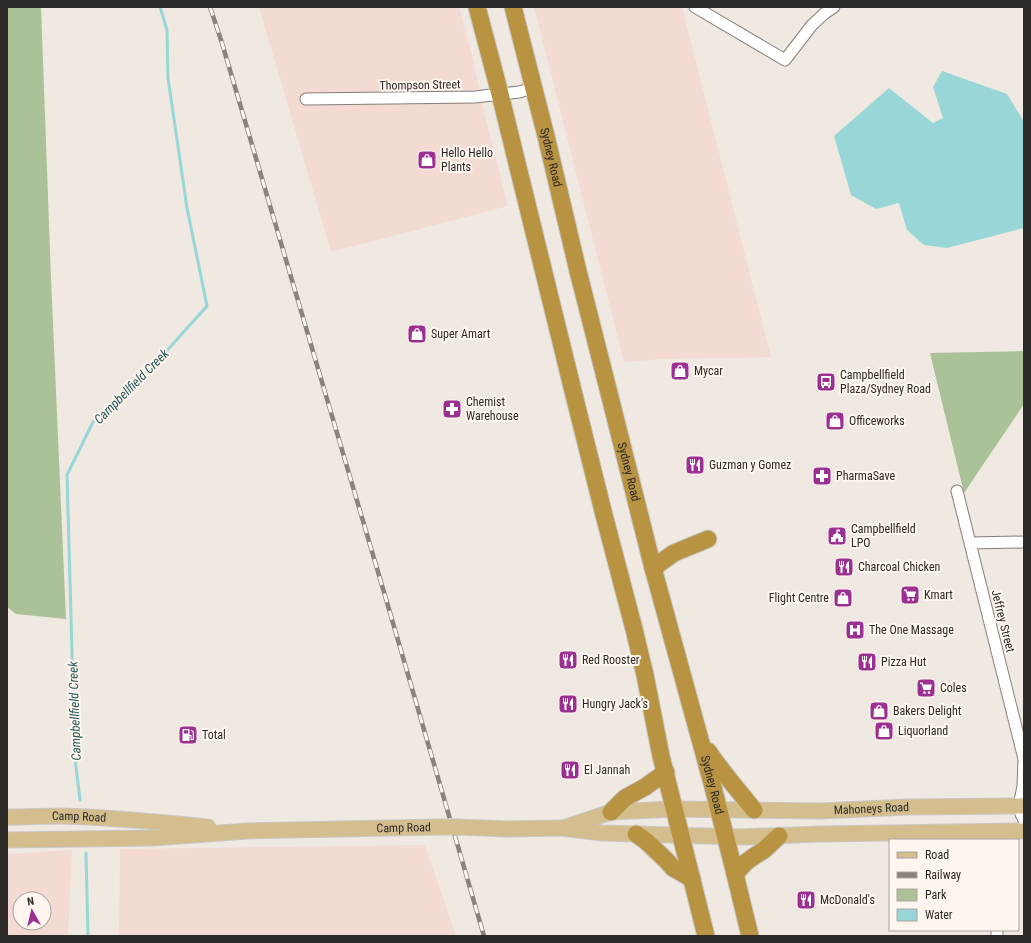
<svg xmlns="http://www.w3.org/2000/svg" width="1031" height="943" font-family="'Roboto Condensed',sans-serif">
<rect width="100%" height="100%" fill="#f0e9e2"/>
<path fill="#f3dad3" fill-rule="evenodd" d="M259 7H459L473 59 484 112 508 206 331 252Z
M534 7H682L771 357 662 359 624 362Z
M425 845 456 936H119L120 849Z
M72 850 68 936H7V854ZM20 899H44V923H20Z"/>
<path fill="#abc197" d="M7 7H41L51 278 66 619 16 614 7 607Z
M1024 351V404L964 493 930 353Z"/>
<path fill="#98d6d8" d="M942 71 1007 94 1024 122V228L947 248 924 245 907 230 899 203 876 209 851 195 834 136 889 88 933 123 943 118 933 87Z"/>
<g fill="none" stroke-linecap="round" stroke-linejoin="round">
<path stroke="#98d6d8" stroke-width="3" d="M80 800 75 759 67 475 93 422 153 366 207 306 187 208 168 78 167 30 160 7
M86 853 88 936"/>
<g stroke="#857e78" stroke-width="13">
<path id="minor" d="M695 7 785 60 812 25 825 13 834 7
M306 99 475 97 500 94 519 92 534 88
M957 491 1024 759
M970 543 1024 542
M1024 758 1023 786 1019 806 1021 814 1024 820
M997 930V936"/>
</g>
<g stroke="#c8c7c7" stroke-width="17">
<g id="major">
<path id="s1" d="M7 817C25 817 44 816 62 816 111 817 159 822 208 827"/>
<path d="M457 827 508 829 561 828 602 833 741 837 820 834 1024 831"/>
<path id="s2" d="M566 827 611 812 675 809 820 811 908 807 1024 806"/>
<path id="s3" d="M7 840 153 838 247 831 440 827"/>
</g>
</g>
<g stroke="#c8c7c7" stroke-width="19">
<g id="highway">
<path d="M477 7 500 94 575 399 604 515 634 629 645 675 661 756 706 936"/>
<path id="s4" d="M513 7 546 136 578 271 607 385 653 568 712 783 735 874 750 936"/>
<path d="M653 568 674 553 708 539"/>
<path d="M708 751C722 772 738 790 754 810"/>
<path d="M611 812 625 798 645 787 666 772"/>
<path d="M636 834 646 841 667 861 673 868 692 879"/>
<path d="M735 874 745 863 753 857 764 850 779 836"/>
</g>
</g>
<use href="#minor" stroke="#fff" stroke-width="11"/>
<use href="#major" stroke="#d4be8e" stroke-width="15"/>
<use href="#highway" stroke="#b79342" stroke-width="17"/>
<g stroke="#88837f" stroke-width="4.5">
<path id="rail" d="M210 7 222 43 386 599 484 936"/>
</g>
<use href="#rail" stroke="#fef6ef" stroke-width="3" stroke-dasharray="9" stroke-linecap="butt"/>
<g stroke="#c8c7c7" stroke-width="17" stroke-linecap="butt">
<path id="major-bridge" d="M440 827H457"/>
</g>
<use href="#major-bridge" stroke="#d4be8e" stroke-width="15"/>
</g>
<defs>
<g id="shop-square" transform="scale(1)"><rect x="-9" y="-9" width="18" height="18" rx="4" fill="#9b3092" stroke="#fef6ef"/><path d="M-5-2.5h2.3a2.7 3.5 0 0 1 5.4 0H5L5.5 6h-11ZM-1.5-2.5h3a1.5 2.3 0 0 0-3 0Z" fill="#fff"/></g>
<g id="bus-square" transform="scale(1)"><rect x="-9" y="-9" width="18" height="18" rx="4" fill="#9b3092" stroke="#fef6ef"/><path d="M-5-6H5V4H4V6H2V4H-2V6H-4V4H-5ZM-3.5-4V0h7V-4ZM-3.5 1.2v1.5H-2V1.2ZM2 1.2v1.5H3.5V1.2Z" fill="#fff"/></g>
<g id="pharmacy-square" transform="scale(1)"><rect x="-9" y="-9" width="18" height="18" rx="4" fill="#9b3092" stroke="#fef6ef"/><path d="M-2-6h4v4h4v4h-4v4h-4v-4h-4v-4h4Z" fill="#fff"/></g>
<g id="restaurant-square" transform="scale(1)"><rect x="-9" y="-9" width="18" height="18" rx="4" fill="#9b3092" stroke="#fef6ef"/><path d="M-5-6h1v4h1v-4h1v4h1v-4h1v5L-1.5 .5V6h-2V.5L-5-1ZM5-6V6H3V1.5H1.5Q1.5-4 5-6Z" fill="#fff"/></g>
<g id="civic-square" transform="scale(1)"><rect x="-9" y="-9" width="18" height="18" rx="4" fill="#9b3092" stroke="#fef6ef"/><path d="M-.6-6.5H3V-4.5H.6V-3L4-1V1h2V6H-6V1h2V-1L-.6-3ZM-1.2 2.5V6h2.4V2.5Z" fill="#fff"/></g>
<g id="supermarket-square" transform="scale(1)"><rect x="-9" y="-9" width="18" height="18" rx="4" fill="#9b3092" stroke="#fef6ef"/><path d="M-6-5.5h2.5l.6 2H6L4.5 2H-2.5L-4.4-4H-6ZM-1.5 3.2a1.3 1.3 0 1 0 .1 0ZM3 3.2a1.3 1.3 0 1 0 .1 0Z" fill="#fff"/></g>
<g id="hospital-square" transform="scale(1)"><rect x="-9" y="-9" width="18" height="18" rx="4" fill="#9b3092" stroke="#fef6ef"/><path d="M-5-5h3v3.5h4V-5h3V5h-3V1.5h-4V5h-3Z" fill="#fff"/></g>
<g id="fuel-square" transform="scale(1)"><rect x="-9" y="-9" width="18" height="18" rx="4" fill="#9b3092" stroke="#fef6ef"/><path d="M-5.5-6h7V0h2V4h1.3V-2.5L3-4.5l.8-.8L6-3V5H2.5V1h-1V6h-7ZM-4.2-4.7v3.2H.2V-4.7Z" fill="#fff"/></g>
</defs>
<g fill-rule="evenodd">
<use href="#shop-square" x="427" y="160"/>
<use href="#shop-square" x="417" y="334"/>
<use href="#shop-square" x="680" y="371"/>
<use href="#bus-square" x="826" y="382"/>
<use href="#pharmacy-square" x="452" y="409"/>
<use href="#shop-square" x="835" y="421"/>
<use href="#restaurant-square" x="695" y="465"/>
<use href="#pharmacy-square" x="822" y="476"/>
<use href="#civic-square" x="837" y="536"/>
<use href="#restaurant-square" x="844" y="567"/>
<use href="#supermarket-square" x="910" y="595"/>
<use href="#shop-square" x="843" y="598"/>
<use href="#hospital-square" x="855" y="630"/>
<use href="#restaurant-square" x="568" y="660"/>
<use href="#restaurant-square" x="867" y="662"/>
<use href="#supermarket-square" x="926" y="688"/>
<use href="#restaurant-square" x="568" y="704"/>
<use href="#shop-square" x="879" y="711"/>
<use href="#shop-square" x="884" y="731"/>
<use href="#fuel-square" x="188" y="735"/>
<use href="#restaurant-square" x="570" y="770"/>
<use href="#restaurant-square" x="806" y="900"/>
</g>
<g text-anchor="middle" stroke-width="4" stroke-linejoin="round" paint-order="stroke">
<g font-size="12" fill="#2c2927" stroke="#fef6ef">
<text transform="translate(420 85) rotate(-1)" y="4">Thompson Street</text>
<text dy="4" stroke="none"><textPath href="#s4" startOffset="155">Sydney Road</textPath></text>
<text dy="4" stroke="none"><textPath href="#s4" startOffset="479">Sydney Road</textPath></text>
<text transform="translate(1003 621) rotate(76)" y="4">Jeffrey Street</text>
<text dy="4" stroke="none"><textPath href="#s4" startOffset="803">Sydney Road</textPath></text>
<text dy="4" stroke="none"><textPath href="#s2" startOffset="308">Mahoneys Road</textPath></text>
<text dy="4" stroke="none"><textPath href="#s1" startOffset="72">Camp Road</textPath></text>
<text dy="4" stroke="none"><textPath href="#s3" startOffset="397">Camp Road</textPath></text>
</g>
<g font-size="12" fill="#2c2927" stroke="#fef6ef" text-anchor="start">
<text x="441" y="157">Hello Hello<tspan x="441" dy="14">Plants</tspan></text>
<text x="431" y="338">Super Amart</text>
<text x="694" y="375">Mycar</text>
<text x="840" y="379">Campbellfield<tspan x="840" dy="14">Plaza/Sydney Road</tspan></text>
<text x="466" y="406">Chemist<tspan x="466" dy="14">Warehouse</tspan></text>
<text x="849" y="425">Officeworks</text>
<text x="709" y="469">Guzman y Gomez</text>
<text x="836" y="480">PharmaSave</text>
<text x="851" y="533">Campbellfield<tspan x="851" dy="14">LPO</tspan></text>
<text x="858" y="571">Charcoal Chicken</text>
<text x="924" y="599">Kmart</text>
<text x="829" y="602" text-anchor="end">Flight Centre</text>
<text x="869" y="634">The One Massage</text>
<text x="582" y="664">Red Rooster</text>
<text x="881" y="666">Pizza Hut</text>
<text x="940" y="692">Coles</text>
<text x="582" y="708">Hungry Jack's</text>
<text x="893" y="715">Bakers Delight</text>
<text x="898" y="735">Liquorland</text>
<text x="202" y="739">Total</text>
<text x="584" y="774">El Jannah</text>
<text x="820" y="904">McDonald's</text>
</g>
<g font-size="13" font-style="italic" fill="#24595a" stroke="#fef6ef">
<text transform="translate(131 386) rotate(-45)" y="5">Campbellfield Creek</text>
<text transform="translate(74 711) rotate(-92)" y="5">Campbellfield Creek</text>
</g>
</g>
<rect width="1031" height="943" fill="none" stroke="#2c2927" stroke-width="16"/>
<rect x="889" y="839" width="130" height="92" fill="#fef6ef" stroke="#aaa49f"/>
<rect x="897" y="852" width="20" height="6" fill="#d4be8e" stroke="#aaa49f"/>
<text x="925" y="859" font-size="12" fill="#2c2927">Road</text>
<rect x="897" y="872" width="20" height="6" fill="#88837f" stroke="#aaa49f"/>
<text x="925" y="879" font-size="12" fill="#2c2927">Railway</text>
<rect x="897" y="889" width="20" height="12" fill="#abc197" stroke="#aaa49f"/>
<text x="925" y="899" font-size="12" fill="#2c2927">Park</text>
<rect x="897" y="909" width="20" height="12" fill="#98d6d8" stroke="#aaa49f"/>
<text x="925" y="919" font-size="12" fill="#2c2927">Water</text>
<g transform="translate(32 911) rotate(352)"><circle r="19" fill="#fef6ef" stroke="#aaa49f"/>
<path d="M0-3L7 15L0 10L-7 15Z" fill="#9b3092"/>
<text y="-6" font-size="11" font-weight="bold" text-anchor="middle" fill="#2c2927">N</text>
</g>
</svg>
